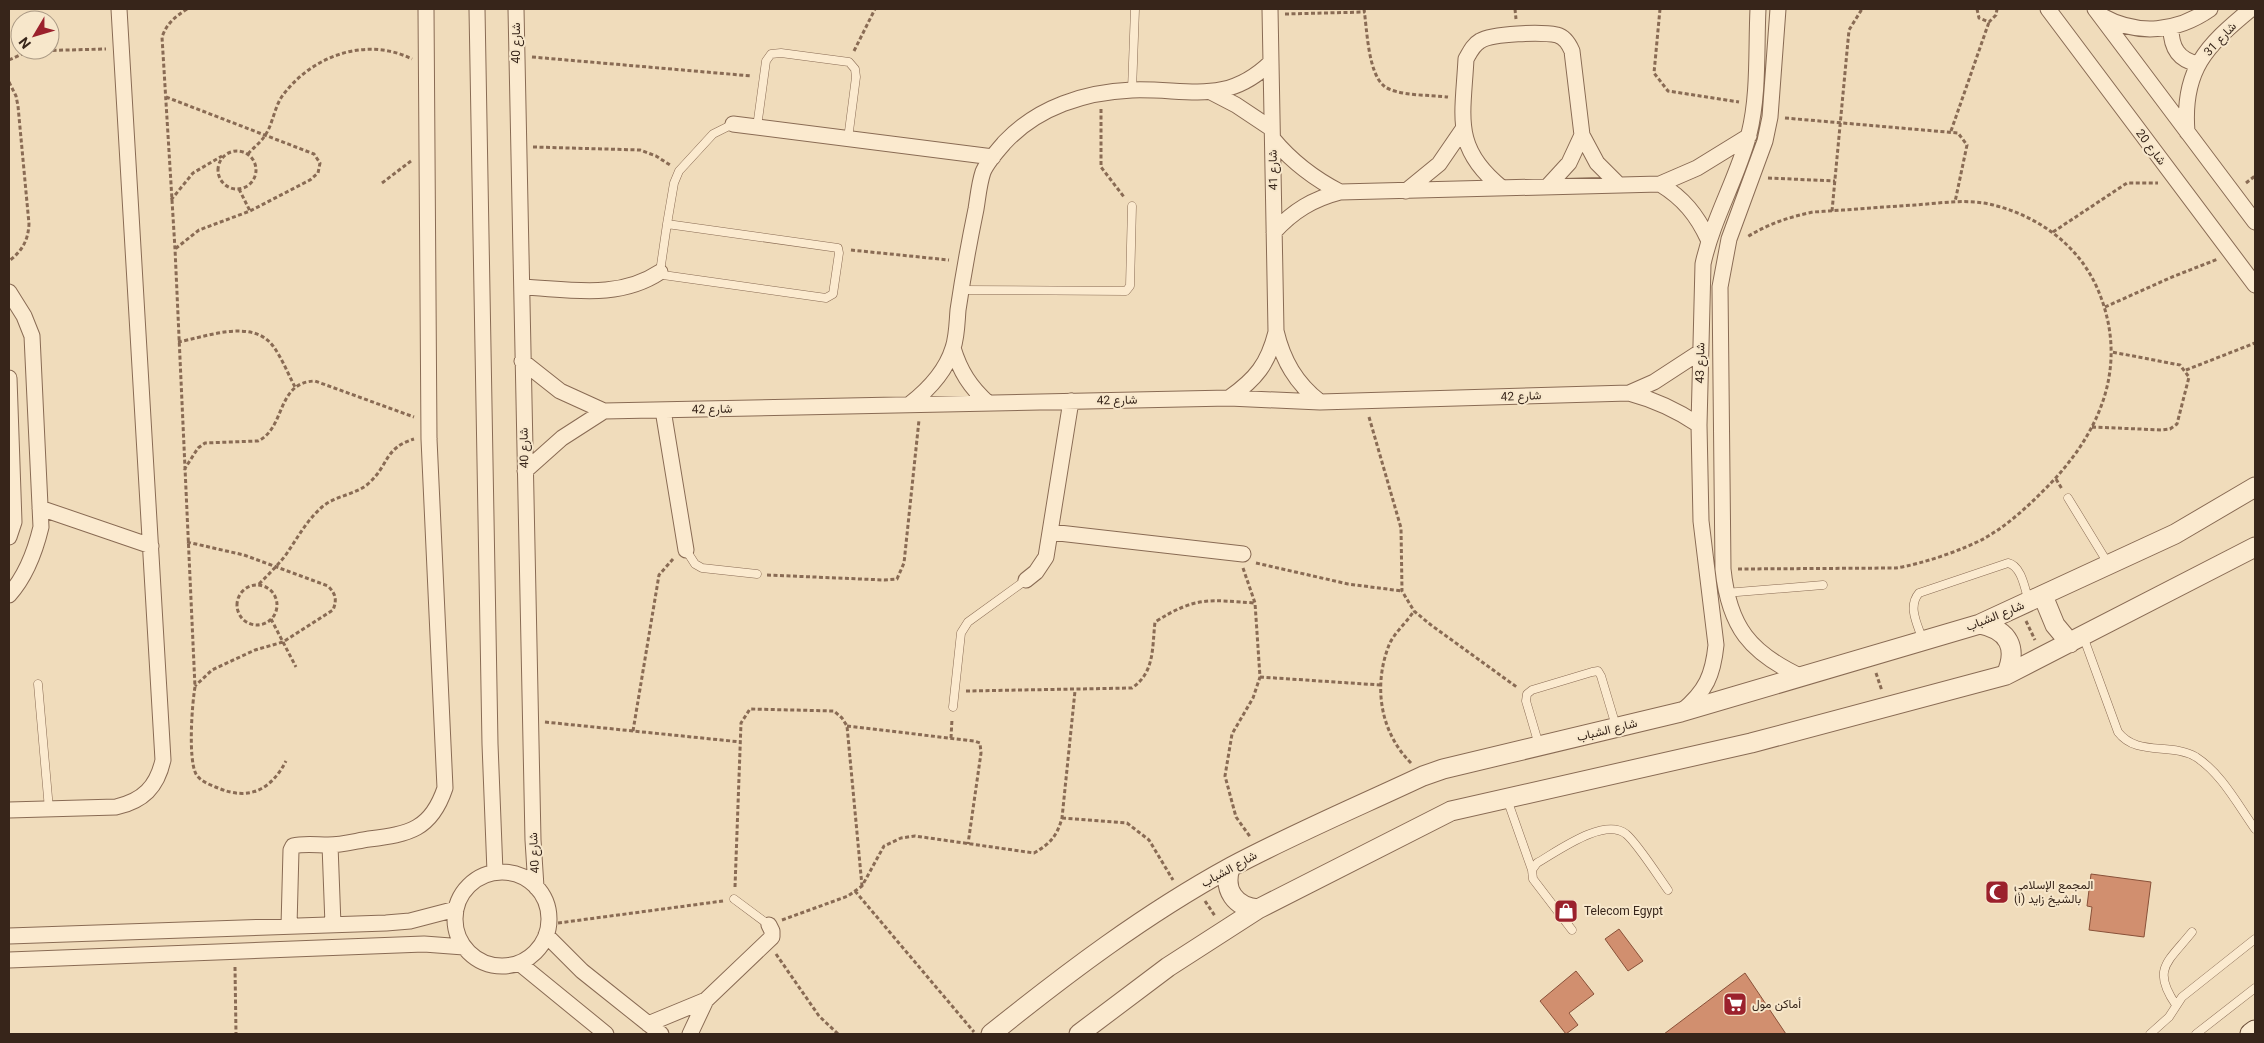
<svg xmlns="http://www.w3.org/2000/svg" width="2264" height="1043" font-family="Georgia,Vazirmatn,serif">
<rect width="100%" height="100%" fill="#f0dcbb"/>
<path fill="#d18f6f" stroke="#895139" d="M2091 874 2151 882 2144 937 2089 930 2092 907 2087 906Z
M1619 929 1643 961 1628 971 1605 939Z
M1576 971 1594 994 1569 1013 1578 1025 1566 1034 1540 1001Z
M1745 973 1786 1034H1664Z"/>
<g fill="none" stroke-linecap="round" stroke-linejoin="round">
<g stroke="#896b54" stroke-width="9">
<path id="service" d="M1132 90 1135 9
M757 127 766 61 771 54 781 53 849 62 855 69 856 77 848 139
M667 224 838 248 839 253 833 294 826 298 663 275 660 272Z
M667 224 674 183 679 171 713 134 733 124
M961 290 1126 291 1130 286 1132 206
M2068 498 2109 565
M686 550 695 564 702 568 757 574
M1725 593 1823 585
M2083 636 2118 732C2137 757 2171 742 2196 757 2221 773 2238 805 2255 829
M1923 641C1918 625 1907 607 1919 593L2008 563C2022 566 2025 590 2029 602
M38 684 49 809
M953 707 961 633 968 622 1026 580
M1539 745 1526 701 1527 694 1532 690 1592 672 1598 671 1601 676 1616 726
M1507 799 1532 870
M734 899 769 925
M1572 930 1533 879 1532 870 1537 863C1558 851 1604 817 1626 834 1637 843 1658 876 1668 890
M2176 1005C2151 969 2168 962 2192 932
M2150 1034 2169 1017 2182 997 2255 939
M2196 1034 2255 988"/>
</g>
<g stroke="#896b54" stroke-width="17">
<path id="minor" d="M477 9 490 744 495 872
M516 9 533 840 536 887
M1270 9 1276 331C1283 361 1296 383 1320 402
M1778 9 1770 117 1765 141 1729 239 1720 287 1723 569C1729 627 1750 653 1802 677
M2048 9 2255 285
M2095 9 2255 222
M2102 16C2138 36 2177 32 2210 9
M2171 28C2171 47 2178 60 2198 64
M1211 92 1236 105 1272 129
M733 124 993 157
M2187 132C2182 70 2206 46 2251 9
M1273 139C1292 162 1313 178 1340 192
M1660 184C1683 198 1697 215 1708 239
M1547 187 1569 163 1582 135
M1502 188C1452 148 1463 117 1466 59 1470 52 1473 45 1480 41 1493 33 1542 32 1557 35 1565 37 1569 44 1572 51L1582 135 1597 163 1619 185
M1406 191 1439 164 1463 129
M1274 232C1293 211 1313 199 1340 192L1660 184 1697 168 1749 136
M522 287C569 289 618 300 660 272
M9 292 24 316 32 336 41 527C35 552 26 576 9 595
M953 348C960 371 970 387 988 403
M522 361 560 391 604 411 1229 398 1320 402 1629 393C1655 400 1677 410 1699 425
M9 378 14 522 9 537
M1629 393 1654 382 1700 352
M1229 398C1256 379 1268 364 1276 332
M910 404C928 390 946 371 953 348 957 336 957 322 958 310 963 276 969 243 976 209 978 197 979 184 983 172 987 162 998 150 1005 142 1038 107 1085 92 1132 90 1188 88 1226 106 1271 62
M663 410 686 550
M525 471 562 438 604 411
M40 508 151 546
M1050 532 1243 554
M1026 580 1036 572 1046 557 1071 401
M1682 711C1706 691 1713 675 1716 645L1701 521 1699 425 1703 264C1713 218 1737 179 1749 134 1759 94 1756 50 1758 9
M9 810 116 807C143 801 157 787 163 760L119 9
M330 845 333 925
M455 919a47 47 0 1 1 94 0a47 47 0 1 1-94 0Z
M289 926 291 850 293 846C304 843 317 845 328 845 342 845 356 841 369 839 409 834 431 830 445 788L429 439 426 9
M546 935 582 971 661 1034
M9 936 386 923 410 921 456 909
M9 960 424 944 464 947
M519 963 606 1034
M648 1024 706 1000 772 937V931L769 925
M690 1034 706 1000"/>
</g>
<g stroke="#896b54" stroke-width="21">
<path id="tertiary" d="M2043 596 2055 625 2070 643
M1980 624C2009 630 2018 648 2006 675
M1230 868C1223 890 1235 907 1258 909
M991 1034C1067 973 1145 914 1231 867 1293 834 1359 806 1423 776L1443 769 1681 712 1980 624 2175 534 2255 487
M1079 1034 1168 967 1258 909 1451 811 1751 743 2006 675 2255 547"/>
</g>
<g stroke="#6a4d38" stroke-width="23">
<path id="secondary" d="M2251 1034 2255 1031"/>
</g>
<path stroke="#896b54" stroke-width="3" stroke-dasharray="4 2.5" stroke-linecap="butt" d="M187 9C175 17 167 23 162 37L175 249 195 687C192 704 188 759 196 774 200 781 210 785 218 788 249 801 271 790 286 761
M1364 9C1367 29 1368 73 1384 86 1396 96 1432 95 1448 97
M1515 9 1516 19
M1660 9 1654 73 1668 91 1739 102
M1977 9 1979 18 1989 22 1996 15 1997 9
M1285 14 1365 12
M854 51 875 9
M532 57 752 76
M9 60 29 51 106 49
M9 82 16 96 18 106 29 224C28 241 22 251 9 261
M166 97 314 154 320 163 318 173 310 180 250 211 199 230 175 249
M1101 109V167L1124 197
M1785 118 1958 133 1967 145 1955 202
M1951 131 1989 22
M533 147 640 150 656 156 670 165
M218 170a19 19 0 1 1 38 0a19 19 0 1 1-38 0Z
M248 154C253 148 260 143 264 137 273 125 274 107 283 95 312 56 366 36 412 59
M1768 178 1835 181
M382 183 411 161
M2246 183 2255 176
M239 189 250 211
M171 200 193 173 222 156
M1832 211 1849 30 1862 9
M2053 232 2127 183H2158
M851 250 949 260
M2105 307 2172 277 2218 259
M178 342C206 337 252 318 273 346 282 358 288 374 295 387
M2186 370 2255 343
M1369 417 1401 528 1402 591 1414 611 1431 625 1518 688
M2092 427 2162 430 2170 429 2177 424 2189 377 2180 365 2112 352
M184 470 198 448 205 443 258 441C286 428 276 382 315 381L414 417
M2056 479 2062 489
M187 542 244 555 328 586C336 594 337 600 333 610L283 642 255 650 212 670 195 686
M1256 563 1348 584 1402 591
M1243 568 1255 603 1260 677 1253 698 1232 734 1225 776 1236 817 1251 838
M1738 569 1896 568C1922 564 1963 550 1985 538 2006 526 2024 510 2041 493 2098 438 2131 368 2098 290 2080 247 2041 218 1997 206 1971 198 1942 203 1915 205 1881 207 1847 210 1813 212 1789 217 1768 224 1747 237
M767 575 884 580 897 579 904 563 919 420
M259 584C268 575 277 566 285 556 297 539 306 521 322 507 336 495 356 495 369 483 389 465 384 448 414 439
M237 605a20 20 0 1 1 40 0a20 20 0 1 1-40 0Z
M271 619 296 667
M2026 621 2035 640
M1876 673 1882 691
M1260 677 1380 685
M966 691 1132 688C1155 672 1152 648 1155 622 1196 596 1209 600 1255 603
M545 722 741 742
M847 726 974 741 980 743 981 753 968 844
M633 731 659 575 673 559
M951 738 952 719
M1411 763C1380 732 1373 686 1389 645 1394 633 1407 622 1414 611
M1062 818 1127 823 1149 840 1173 880
M735 887 741 723 750 709 834 711 842 718 847 726 862 886
M855 891 974 1032
M1205 901 1215 916
M782 920 848 896 862 886 884 846 901 838 915 836 1034 853C1050 844 1057 836 1062 818L1075 691
M558 923 723 901
M776 954 819 1016 838 1034
M235 967 236 1034"/>
<use href="#service" stroke="#fbeacf" stroke-width="8"/>
<use href="#minor" stroke="#fbeacf" stroke-width="15"/>
<use href="#tertiary" stroke="#fbeacf" stroke-width="19"/>
<use href="#secondary" stroke="#fbeacf" stroke-width="21"/>
</g>
<defs>
<g id="mosque-square" transform="scale(1.25)"><rect x="-9" y="-9" width="18" height="18" rx="4" fill="#9b212c" stroke="#f7e7cb"/><path d="M3.5-4.9A6 6 0 1 0 3.5 4.9A5 5 0 1 1 3.5-4.9Z" fill="#fff"/></g>
<g id="shop-square" transform="scale(1.25)"><rect x="-9" y="-9" width="18" height="18" rx="4" fill="#9b212c" stroke="#f7e7cb"/><path d="M-5-2.5h2.3a2.7 3.5 0 0 1 5.4 0H5L5.5 6h-11ZM-1.5-2.5h3a1.5 2.3 0 0 0-3 0Z" fill="#fff"/></g>
<g id="supermarket-square" transform="scale(1.25)"><rect x="-9" y="-9" width="18" height="18" rx="4" fill="#9b212c" stroke="#f7e7cb"/><path d="M-6-5.5h2.5l.6 2H6L4.5 2H-2.5L-4.4-4H-6ZM-1.5 3.2a1.3 1.3 0 1 0 .1 0ZM3 3.2a1.3 1.3 0 1 0 .1 0Z" fill="#fff"/></g>
</defs>
<g fill-rule="evenodd">
<use href="#mosque-square" x="1997" y="892"/>
<use href="#shop-square" x="1566" y="911"/>
<use href="#supermarket-square" x="1735" y="1004"/>
</g>
<g text-anchor="middle" stroke-width="4" stroke-linejoin="round" paint-order="stroke">
<g font-size="12" fill="#37251a" stroke="#f7e7cb">
<text transform="translate(2220 39) rotate(-47)" y="4">شارع 31</text>
<text transform="translate(516 43) rotate(-90)" y="4">شارع 40</text>
<text transform="translate(2151 147) rotate(53)" y="4">شارع 20</text>
<text transform="translate(1273 170) rotate(-91)" y="4">شارع 41</text>
<text transform="translate(1700 363) rotate(-89)" y="4">شارع 43</text>
<text transform="translate(1521 396) rotate(-2)" y="4">شارع 42</text>
<text transform="translate(1117 400) rotate(-1)" y="4">شارع 42</text>
<text transform="translate(712 409) rotate(-1)" y="4">شارع 42</text>
<text transform="translate(524 448) rotate(-91)" y="4">شارع 40</text>
<text transform="translate(1995 616) rotate(-22)" y="4">شارع الشباب</text>
<text transform="translate(1607 730) rotate(-14)" y="4">شارع الشباب</text>
<text transform="translate(534 853) rotate(-93)" y="4">شارع 40</text>
<text transform="translate(1229 869) rotate(-29)" y="4">شارع الشباب</text>
</g>
<g font-size="12" fill="#37251a" stroke="#f7e7cb" text-anchor="start">
<text x="2014" y="889">المجمع الإسلامي<tspan x="2014" dy="14">(أ) بالشيخ زايد</tspan></text>
<text x="1584" y="915">Telecom Egypt</text>
<text x="1752" y="1008">أماكن مول</text>
</g>
</g>
<rect width="2264" height="1043" fill="none" stroke="#37251a" stroke-width="20"/>
<g transform="translate(35 35) rotate(232)"><circle r="24" fill="#f7e7cb" stroke="#aa9984"/>
<path d="M0-4L9 19L0 12L-9 19Z" fill="#9b212c"/>
<text y="-8" font-size="14" font-weight="bold" text-anchor="middle" fill="#37251a">N</text>
</g>
</svg>
